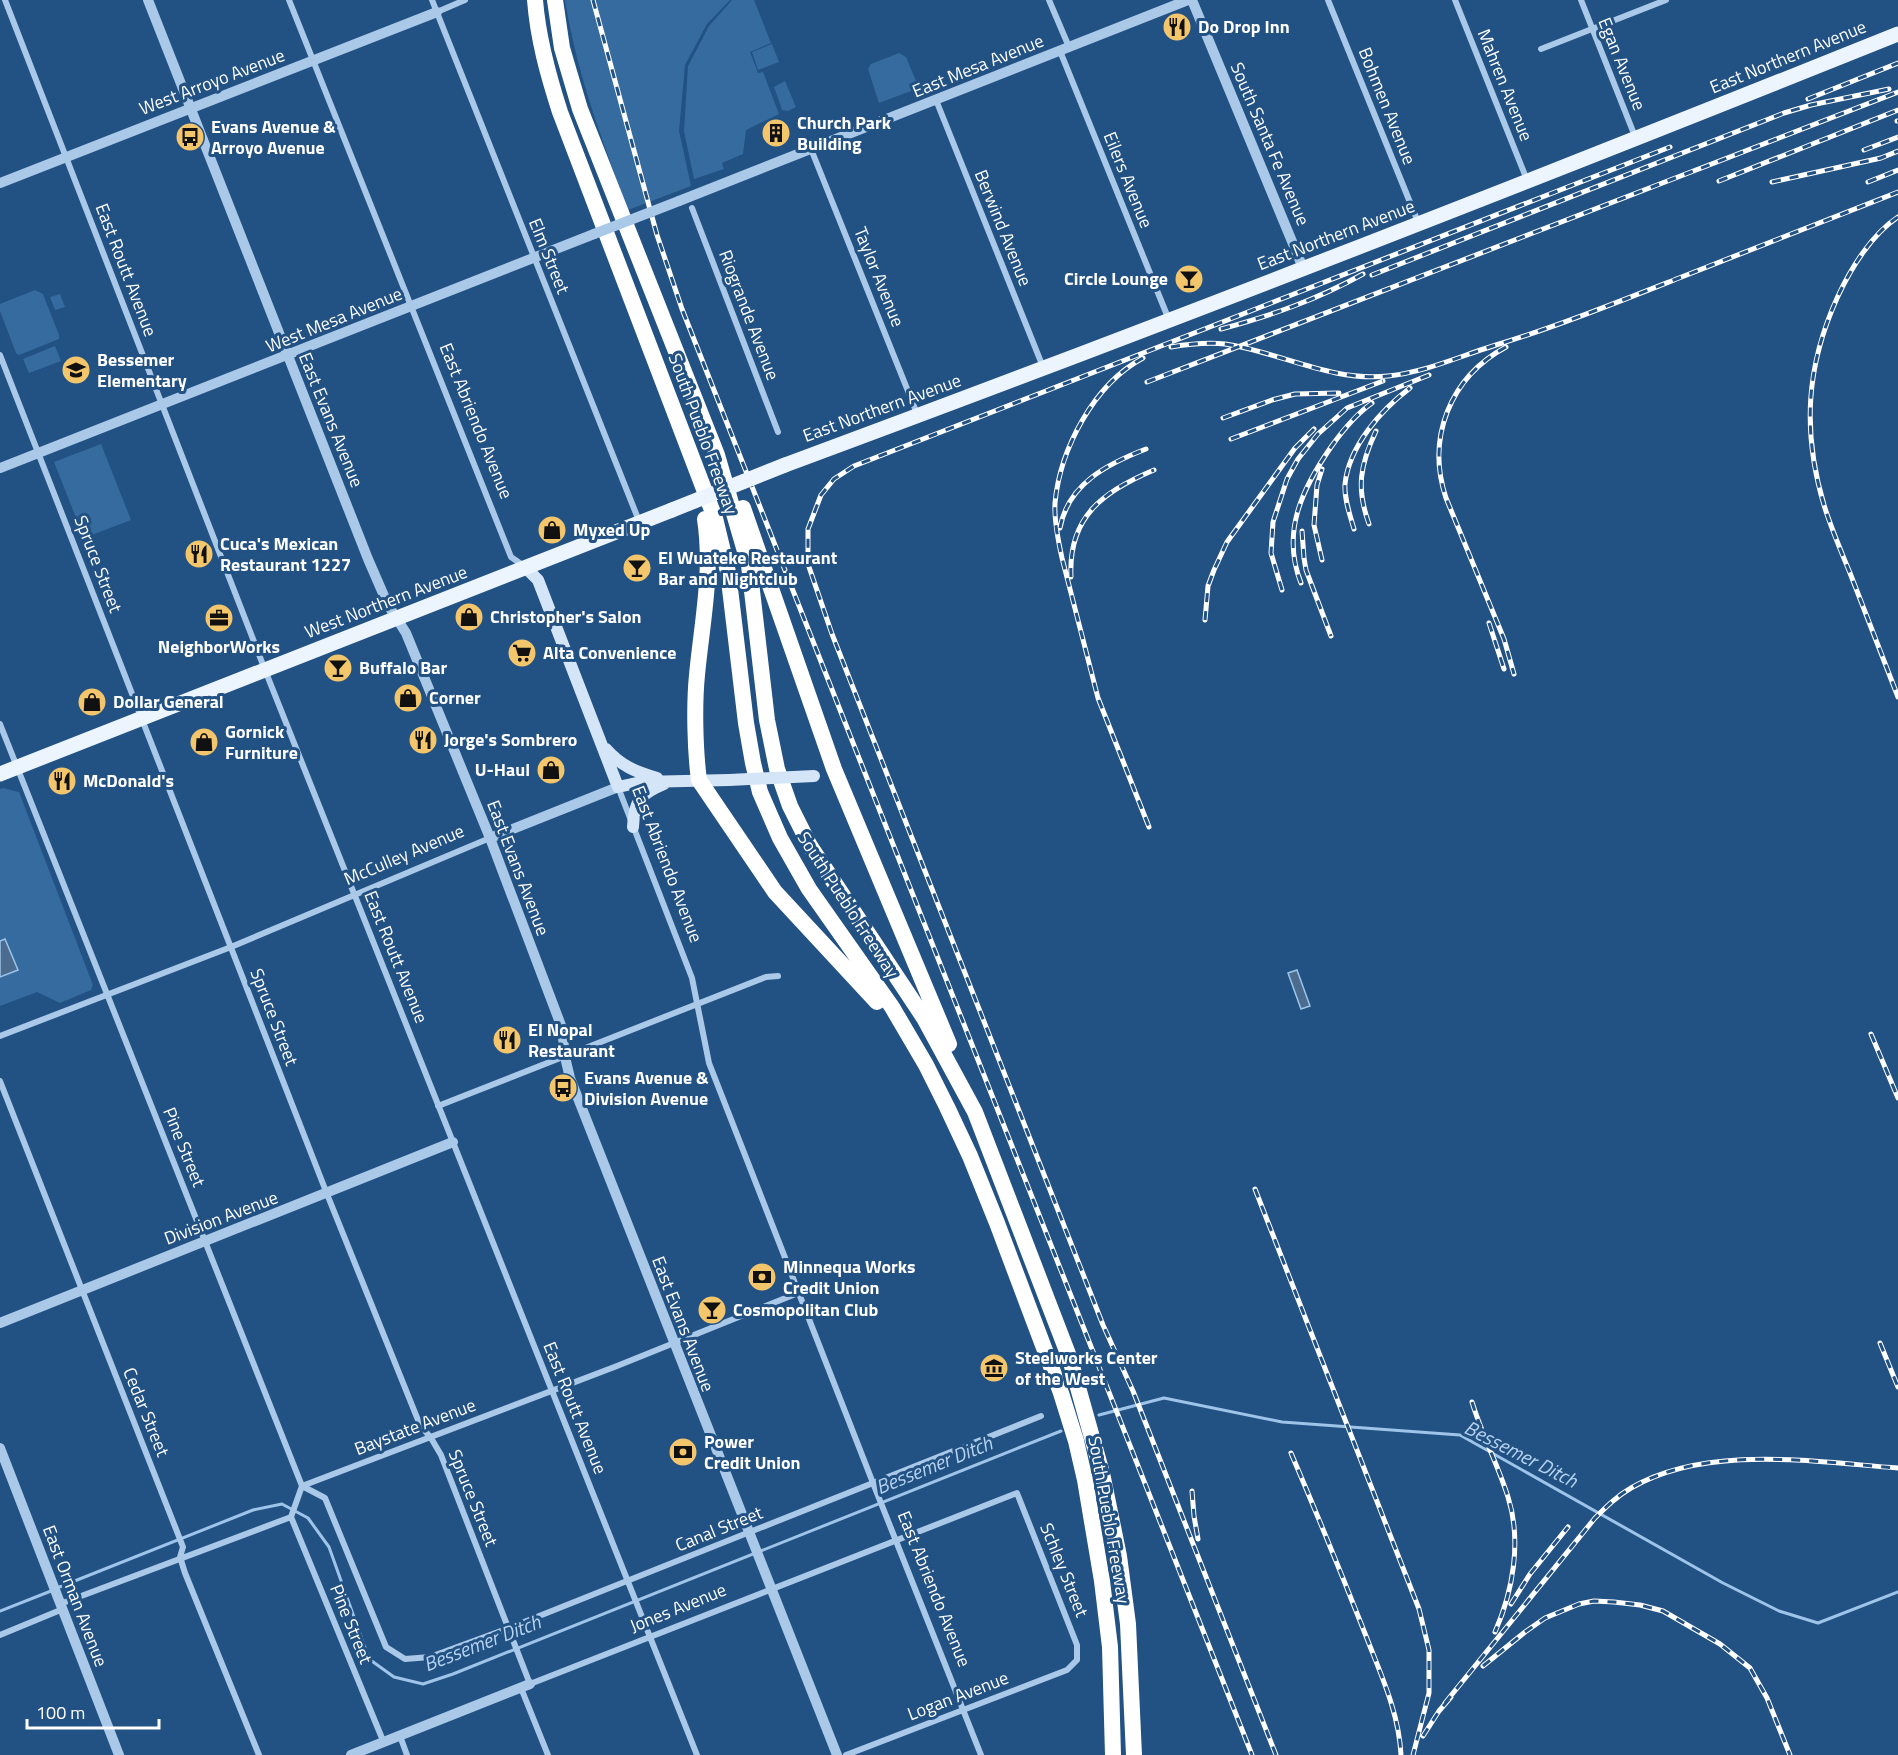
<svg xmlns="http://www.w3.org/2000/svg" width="1898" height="1755" font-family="'Titillium Web',sans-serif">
<rect width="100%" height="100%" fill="#225183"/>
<path fill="#366ba0" d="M565 0H730L707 24 685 65 679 131 691 186 628 210C602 140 577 74 565 0Z
M732 0H754L771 43 750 52 758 73 763 72 779 114 746 130 743 154 722 163 724 169 694 179 684 131 688 66 709 26Z
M772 44 779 62 758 70 752 52Z
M899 53 906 57 919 88 879 103 868 69 871 64Z
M785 81 796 107 788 111 782 110 774 87Z
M35 290 43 294 59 335V339L19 355 16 353 0 311V304Z
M60 294 65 307 55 310 50 297Z
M55 346 61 361 29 373 23 359Z
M101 444 131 520 84 538 54 462Z
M3 788 19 792 93 985 91 990 60 1003 37 992 0 1006V789Z"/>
<path fill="#4b6c8f" stroke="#9ec4e9" stroke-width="1.5" d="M5 939 18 970 0 977V941Z
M1297 970 1310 1006 1301 1009 1288 973Z"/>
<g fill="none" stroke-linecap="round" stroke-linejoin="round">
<path stroke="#9ec4e9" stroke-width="3" d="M1099 1415 1164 1398 1282 1422 1460 1435 1723 1583 1779 1611 1818 1623 1898 1592
M57 1588 253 1510 282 1504 308 1518 329 1547 369 1659 394 1677 423 1684 453 1674 1061 1431
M0 1611 51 1591"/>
<path stroke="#aac9e8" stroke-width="6" d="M5 0 265 670 697 1755
M289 0 511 557 524 566
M432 0 639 521
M1049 0 1069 47
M1328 0 1418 222
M1455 0 1527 180
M1581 0 1636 139
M437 12 465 0
M1541 49 1666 0
M1060 51 1169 320
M936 100 1043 367
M811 149 918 416
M692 208 778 432
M0 355 327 1194 420 1425 431 1438 441 1455 530 1684 1017 1493 1077 1645V1660L1067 1670 846 1755
M0 724 302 1486 325 1498 386 1647 405 1659 430 1657 509 1628 1041 1416
M618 787 692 978 709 1063 873 1483 981 1755
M0 1036 231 947 490 838
M0 1081 174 1524 183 1547 180 1557 185 1573 259 1755
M438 1106 766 977 778 976
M291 1517 302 1486 617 1366 798 1293
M291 1517 384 1743
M60 1604 291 1517
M0 1635 63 1609
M521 1688 548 1755
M400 1736 407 1755"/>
<path stroke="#aac9e8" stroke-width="10" d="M148 0 368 559 388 605 406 633 490 838 562 1028 565 1057 570 1078 837 1755
M1192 0 1303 268
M0 183 437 12
M679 201 1188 0
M0 468 594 234
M490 838 618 787
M0 1323 453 1142
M0 1448 119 1755
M351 1755 530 1684"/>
<path stroke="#d4e5f7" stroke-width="12" d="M526 568 538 580 618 787 641 782 729 780
M606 749C621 766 636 772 657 778
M633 827C634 801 640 794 664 784"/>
<path stroke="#ecf4fe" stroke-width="15" d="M785 465C1158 327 1529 182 1898 34
M0 774 672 510"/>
<path stroke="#fff" stroke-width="16" d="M535 0C538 39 548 75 560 112L715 518 728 572 746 723 753 763 760 792 780 838 809 889 892 1007 926 1065 947 1107 970 1156 997 1223 1061 1393 1076 1441 1085 1480 1102 1581 1110 1647 1113 1755
M555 0 562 48 580 109 717 455 749 565 767 720 777 769 790 806 810 846 924 1018 975 1112 1070 1359 1102 1473 1119 1556 1128 1624 1134 1755
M743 508 834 769 949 1044
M705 519C713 572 702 622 697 675 694 705 695 750 699 780L775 892 877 1002"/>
<g stroke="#fff" stroke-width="5">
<path id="rail" d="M593 0 657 235 682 309 1252 1755
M1808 99 1898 63
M1897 121H1898
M1864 150 1898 137
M1719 181 1898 110
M1772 182 1881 158 1898 151
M1868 182 1898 170
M1898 217C1872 234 1851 268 1838 296 1806 366 1802 431 1824 505 1831 528 1841 551 1850 573 1866 614 1882 655 1898 697
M1372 275 1784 113 1811 105 1889 89
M1221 329C1273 315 1316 300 1363 274
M1171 347C1189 344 1207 342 1225 344 1280 352 1330 382 1388 376 1426 372 1460 356 1496 345 1558 326 1618 302 1679 278 1752 249 1825 221 1898 192
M1506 347C1450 377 1426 438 1446 498L1504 639 1514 674
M1143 358C1094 384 1060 449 1055 503 1054 521 1058 540 1062 558L1098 698 1149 827
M1147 382 1898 92
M1223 418 1272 400 1295 394 1339 393
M1231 439 1383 381
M1369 524C1356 488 1360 465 1376 431
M1060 528C1068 484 1107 464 1146 449
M1354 529C1350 515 1344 499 1345 484 1349 446 1381 410 1410 388
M1302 531 1304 558 1306 570 1331 636
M1322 560 1314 525 1317 485 1322 469
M1071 577C1068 516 1104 491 1154 470
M1301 583C1281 532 1302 489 1331 447 1343 430 1355 415 1372 403
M1282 590 1271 553 1273 522 1287 479 1298 459 1318 434 1347 408 1429 375
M1205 620 1208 586 1214 570 1227 542 1295 448 1314 429
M1489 623 1504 669
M1871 1034 1898 1098
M1255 1189 1419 1609 1429 1650V1693L1413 1755
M1880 1343 1898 1387
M1472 1402C1482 1435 1498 1465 1508 1497 1522 1541 1513 1591 1495 1632
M1291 1453C1317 1514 1342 1575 1366 1636 1381 1675 1399 1713 1401 1755
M1192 1491 1194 1516 1198 1539
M1511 1604 1530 1574 1568 1527
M1483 1666 1525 1632 1545 1618 1579 1604 1594 1601 1614 1602 1640 1605 1663 1611 1720 1644 1750 1668 1767 1698 1790 1755
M1445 1703 1595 1518C1606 1507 1617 1496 1631 1488 1707 1444 1814 1462 1898 1468
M1423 1736 1439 1711 1451 1697
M1276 1755 1133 1391 1103 1325 832 634 808 564V529L821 495 834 479 854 466 1670 147"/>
</g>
<use href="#rail" stroke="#225183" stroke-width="3" stroke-dasharray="9" stroke-linecap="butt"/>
<path stroke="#aac9e8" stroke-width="10" d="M594 234 679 201"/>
<path stroke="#d4e5f7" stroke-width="12" d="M729 780 814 776"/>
<path stroke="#ecf4fe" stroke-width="15" d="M672 510 785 465"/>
</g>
<defs>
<g id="restaurant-disc" transform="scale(1.5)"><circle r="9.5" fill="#f4c66c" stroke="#225183"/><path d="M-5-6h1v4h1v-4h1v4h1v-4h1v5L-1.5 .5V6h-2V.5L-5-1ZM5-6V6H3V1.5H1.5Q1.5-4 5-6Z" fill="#111"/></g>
<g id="building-disc" transform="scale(1.5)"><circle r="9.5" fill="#f4c66c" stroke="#225183"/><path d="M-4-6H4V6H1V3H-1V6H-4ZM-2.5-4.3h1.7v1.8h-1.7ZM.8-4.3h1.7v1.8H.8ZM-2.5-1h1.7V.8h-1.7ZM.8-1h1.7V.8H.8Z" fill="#111"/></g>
<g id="bus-disc" transform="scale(1.5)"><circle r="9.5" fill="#f4c66c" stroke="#225183"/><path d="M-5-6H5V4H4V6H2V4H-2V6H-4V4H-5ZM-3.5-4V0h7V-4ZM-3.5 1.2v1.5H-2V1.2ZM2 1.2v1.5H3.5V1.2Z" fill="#111"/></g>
<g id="bar-disc" transform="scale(1.5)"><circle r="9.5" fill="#f4c66c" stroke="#225183"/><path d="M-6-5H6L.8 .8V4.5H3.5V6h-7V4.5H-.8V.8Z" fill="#111"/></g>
<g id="school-disc" transform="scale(1.5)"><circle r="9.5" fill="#f4c66c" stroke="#225183"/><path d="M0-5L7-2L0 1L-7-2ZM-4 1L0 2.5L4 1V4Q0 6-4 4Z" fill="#111"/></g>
<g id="shop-disc" transform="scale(1.5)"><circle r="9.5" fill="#f4c66c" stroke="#225183"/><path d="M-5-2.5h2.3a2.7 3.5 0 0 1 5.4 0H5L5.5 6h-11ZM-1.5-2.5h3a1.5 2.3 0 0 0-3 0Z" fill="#111"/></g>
<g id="office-disc" transform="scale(1.5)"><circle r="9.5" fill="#f4c66c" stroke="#225183"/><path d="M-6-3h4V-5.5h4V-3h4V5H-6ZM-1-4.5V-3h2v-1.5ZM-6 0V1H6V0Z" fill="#111"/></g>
<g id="supermarket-disc" transform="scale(1.5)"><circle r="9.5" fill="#f4c66c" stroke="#225183"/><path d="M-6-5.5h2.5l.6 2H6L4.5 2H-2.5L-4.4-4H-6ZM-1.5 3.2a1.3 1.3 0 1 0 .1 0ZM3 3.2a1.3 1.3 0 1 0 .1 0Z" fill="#111"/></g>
<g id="bank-disc" transform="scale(1.5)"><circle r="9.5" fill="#f4c66c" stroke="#225183"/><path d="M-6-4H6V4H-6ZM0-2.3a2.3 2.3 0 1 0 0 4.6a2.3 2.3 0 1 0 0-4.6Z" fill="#111"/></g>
<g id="museum-disc" transform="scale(1.5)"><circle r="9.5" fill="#f4c66c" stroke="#225183"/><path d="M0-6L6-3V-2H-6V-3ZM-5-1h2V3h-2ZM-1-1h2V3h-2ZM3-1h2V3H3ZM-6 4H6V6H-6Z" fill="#111"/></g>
</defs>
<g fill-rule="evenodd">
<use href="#restaurant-disc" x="1177" y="27"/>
<use href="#building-disc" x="776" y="133"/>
<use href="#bus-disc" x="190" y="137"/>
<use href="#bar-disc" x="1189" y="279"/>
<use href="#school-disc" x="76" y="370"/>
<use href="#shop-disc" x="552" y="530"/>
<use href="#restaurant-disc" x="199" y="554"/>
<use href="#bar-disc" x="637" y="568"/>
<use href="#shop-disc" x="469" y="617"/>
<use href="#office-disc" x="219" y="618"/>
<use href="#supermarket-disc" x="522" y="653"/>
<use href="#bar-disc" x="338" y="668"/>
<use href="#shop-disc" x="408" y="698"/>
<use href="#shop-disc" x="92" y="702"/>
<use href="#restaurant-disc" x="423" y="740"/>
<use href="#shop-disc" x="204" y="742"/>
<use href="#shop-disc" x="551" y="770"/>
<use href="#restaurant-disc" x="62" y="781"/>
<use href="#restaurant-disc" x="507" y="1040"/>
<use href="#bus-disc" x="563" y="1088"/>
<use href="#bank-disc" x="762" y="1277"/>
<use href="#bar-disc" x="712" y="1310"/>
<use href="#museum-disc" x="994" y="1368"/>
<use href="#bank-disc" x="683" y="1452"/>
</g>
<g text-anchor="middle" stroke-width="6" stroke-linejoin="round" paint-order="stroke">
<g font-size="18" font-weight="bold" fill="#fff" stroke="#225183" text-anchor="start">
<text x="1198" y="33">Do Drop Inn</text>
<text x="797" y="129">Church Park<tspan x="797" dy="21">Building</tspan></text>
<text x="211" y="133">Evans Avenue &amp;<tspan x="211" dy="21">Arroyo Avenue</tspan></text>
<text x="1168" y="285" text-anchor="end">Circle Lounge</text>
<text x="97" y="366">Bessemer<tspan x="97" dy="21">Elementary</tspan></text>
<text x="573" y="536">Myxed Up</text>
<text x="220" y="550">Cuca's Mexican<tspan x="220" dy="21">Restaurant 1227</tspan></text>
<text x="658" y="564">El Wuateke Restaurant<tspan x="658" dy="21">Bar and Nightclub</tspan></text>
<text x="490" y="623">Christopher's Salon</text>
<text x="219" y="653" text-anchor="middle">NeighborWorks</text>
<text x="543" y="659">Alta Convenience</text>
<text x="359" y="674">Buffalo Bar</text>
<text x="429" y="704">Corner</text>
<text x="113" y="708">Dollar General</text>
<text x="225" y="738">Gornick<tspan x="225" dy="21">Furniture</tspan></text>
<text x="444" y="746">Jorge's Sombrero</text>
<text x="530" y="776" text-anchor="end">U-Haul</text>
<text x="83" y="787">McDonald's</text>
<text x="528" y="1036">El Nopal<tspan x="528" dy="21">Restaurant</tspan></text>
<text x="584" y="1084">Evans Avenue &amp;<tspan x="584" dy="21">Division Avenue</tspan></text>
<text x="783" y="1273">Minnequa Works<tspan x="783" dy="21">Credit Union</tspan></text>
<text x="733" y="1316">Cosmopolitan Club</text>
<text x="1015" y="1364">Steelworks Center<tspan x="1015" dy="21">of the West</tspan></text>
<text x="704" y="1448">Power<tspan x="704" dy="21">Credit Union</tspan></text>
</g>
<g font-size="18" fill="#fff" stroke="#225183">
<text transform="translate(1788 57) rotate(-22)" y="6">East Northern Avenue</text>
<text transform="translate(1622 64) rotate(68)" y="6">Egan Avenue</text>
<text transform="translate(978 66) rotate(-22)" y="6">East Mesa Avenue</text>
<text transform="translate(212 82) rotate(-21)" y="6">West Arroyo Avenue</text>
<text transform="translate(1505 85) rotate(68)" y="6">Mahren Avenue</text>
<text transform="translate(1387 106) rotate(68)" y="6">Bohmen Avenue</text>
<text transform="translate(1270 144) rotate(67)" y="6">South Santa Fe Avenue</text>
<text transform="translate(1128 180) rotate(68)" y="6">Eilers Avenue</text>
<text transform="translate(1003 228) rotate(68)" y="6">Berwind Avenue</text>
<text transform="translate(1336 235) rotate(-21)" y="6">East Northern Avenue</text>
<text transform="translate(549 256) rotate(68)" y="6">Elm Street</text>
<text transform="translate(126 270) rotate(69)" y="6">East Routt Avenue</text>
<text transform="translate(879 277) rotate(68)" y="6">Taylor Avenue</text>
<text transform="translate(749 315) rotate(69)" y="6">Riogrande Avenue</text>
<text transform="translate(334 320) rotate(-22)" y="6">West Mesa Avenue</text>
<text transform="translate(882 408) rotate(-20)" y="6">East Northern Avenue</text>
<text transform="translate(331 420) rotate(68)" y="6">East Evans Avenue</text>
<text transform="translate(476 421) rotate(68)" y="6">East Abriendo Avenue</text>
<text transform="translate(703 434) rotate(70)" y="6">South Pueblo Freeway</text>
<text transform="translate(98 564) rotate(69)" y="6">Spruce Street</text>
<text transform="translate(386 602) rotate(-21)" y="6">West Northern Avenue</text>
<text transform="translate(404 855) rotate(-23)" y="6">McCulley Avenue</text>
<text transform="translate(667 864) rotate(69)" y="6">East Abriendo Avenue</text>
<text transform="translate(518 868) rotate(69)" y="6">East Evans Avenue</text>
<text transform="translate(848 905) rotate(57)" y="6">South Pueblo Freeway</text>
<text transform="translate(396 957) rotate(68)" y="6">East Routt Avenue</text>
<text transform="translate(274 1017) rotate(69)" y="6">Spruce Street</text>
<text transform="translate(184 1147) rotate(68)" y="6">Pine Street</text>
<text transform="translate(221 1218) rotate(-21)" y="6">Division Avenue</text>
<text transform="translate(683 1324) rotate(69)" y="6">East Evans Avenue</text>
<text transform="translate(575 1408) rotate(68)" y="6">East Routt Avenue</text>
<text transform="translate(146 1412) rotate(68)" y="6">Cedar Street</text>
<text transform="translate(415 1427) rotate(-21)" y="6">Baystate Avenue</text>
<text transform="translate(473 1498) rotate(68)" y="6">Spruce Street</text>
<text transform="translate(1109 1520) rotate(80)" y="6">South Pueblo Freeway</text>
<text transform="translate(719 1529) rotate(-22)" y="6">Canal Street</text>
<text transform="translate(1064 1570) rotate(68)" y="6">Schley Street</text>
<text transform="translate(934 1589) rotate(68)" y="6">East Abriendo Avenue</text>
<text transform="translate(75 1596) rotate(69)" y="6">East Orman Avenue</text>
<text transform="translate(678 1608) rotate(-22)" y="6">Jones Avenue</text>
<text transform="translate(351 1624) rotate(68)" y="6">Pine Street</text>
<text transform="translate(958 1696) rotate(-21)" y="6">Logan Avenue</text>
</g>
<g font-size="20" font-style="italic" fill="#b6d3f0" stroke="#225183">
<text transform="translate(1521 1454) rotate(27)" y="7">Bessemer Ditch</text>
<text transform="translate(934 1465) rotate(-22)" y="7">Bessemer Ditch</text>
<text transform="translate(482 1643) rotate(-21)" y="7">Bessemer Ditch</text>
</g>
</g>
<path d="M27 1719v9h132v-9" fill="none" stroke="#ffffff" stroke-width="3"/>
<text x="36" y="1719" font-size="18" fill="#ffffff" stroke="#225183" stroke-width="4.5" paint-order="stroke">100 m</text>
</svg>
